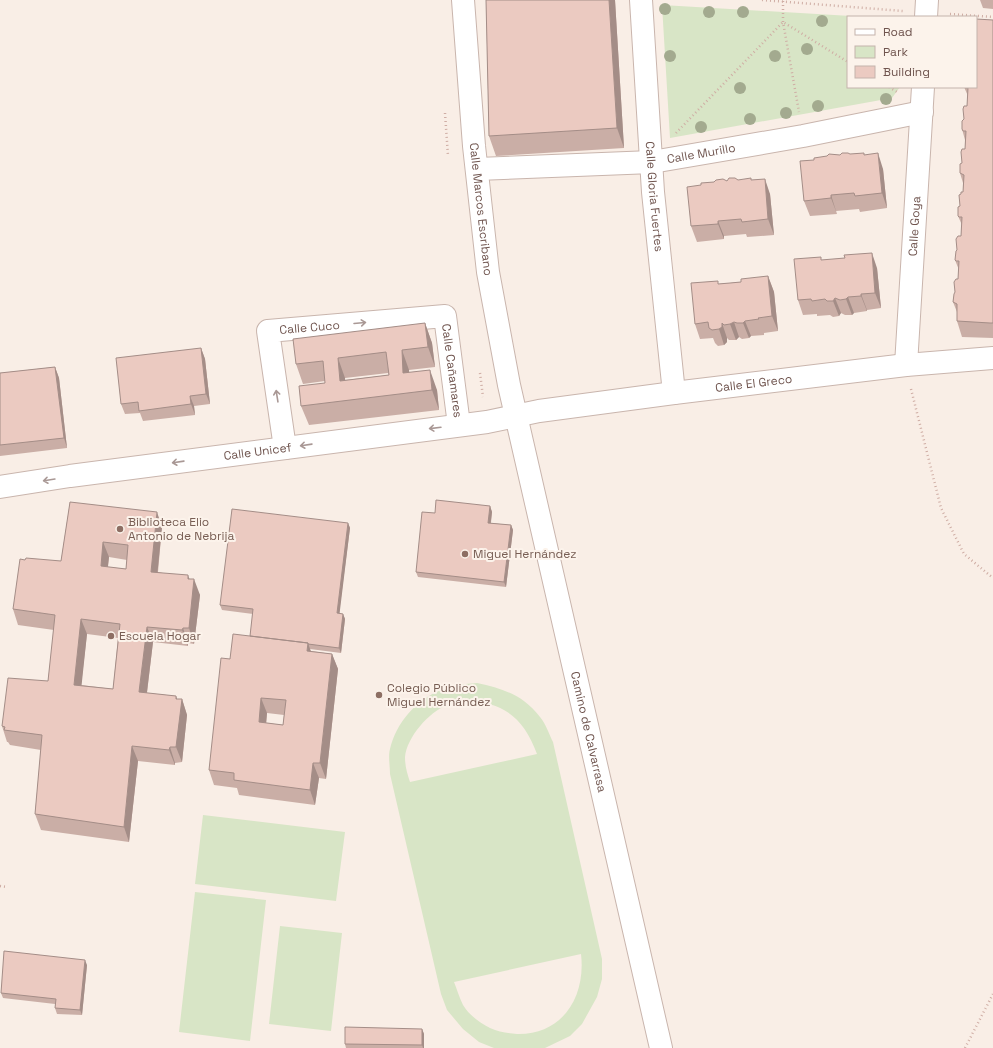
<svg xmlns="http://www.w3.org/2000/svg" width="993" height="1048" font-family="'Space Grotesk',sans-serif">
<rect width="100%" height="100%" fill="#f9eee6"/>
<path fill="#d8e5c6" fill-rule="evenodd" d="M662 5 868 17H848V87H900L892 98 670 138Z
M477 683C504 689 523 695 540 717 546 724 549 734 553 742L602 959V979L597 997 582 1024 570 1036 545 1048H494L479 1042 463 1029 447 1010 441 994 390 774C390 766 388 756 390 749 396 723 416 700 441 690 452 685 465 684 477 683ZM462 701C502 701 523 716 537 754L410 782C407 773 405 766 405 757 407 737 429 712 447 705 451 703 457 702 462 701ZM581 954C586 996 563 1035 517 1034 507 1033 499 1032 490 1028 480 1023 469 1015 463 1005 459 997 457 989 454 982Z
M203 815 345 832 336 901 195 884Z
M195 892 266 900 250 1041 179 1032Z
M280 926 342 933 331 1031 269 1024Z"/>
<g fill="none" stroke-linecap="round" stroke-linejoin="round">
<g stroke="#c9b5ad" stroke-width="24">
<g id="minor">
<path id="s1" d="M463 0 474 146 488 272 509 385 661 1048"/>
<path id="s2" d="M641 0 653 192 674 393"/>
<path d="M926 17 927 0"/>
<path id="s3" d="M477 169 652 162 803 136 922 112"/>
<path id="s4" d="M906 365 923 87"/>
<path id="s5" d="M285 448 268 331 445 316 459 425"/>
<path id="s6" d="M0 487 70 476 487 422 539 411 674 393 906 365 993 358"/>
</g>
</g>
<path stroke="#cfada4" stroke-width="2.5" stroke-dasharray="1 3" stroke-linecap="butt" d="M762 0 903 11
M783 1V22L799 112
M950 14 993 17
M889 87 897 92
M445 113 448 156
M676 133 783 22 848 62
M480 373 483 397
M911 389 941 508 964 554 993 578
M0 886 7 887
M965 1048 993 994"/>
<use href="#minor" stroke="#fff" stroke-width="22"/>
</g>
<g fill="#a3aa8f">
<circle cx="665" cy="9" r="6"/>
<circle cx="709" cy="12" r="6"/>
<circle cx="743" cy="12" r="6"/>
<circle cx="822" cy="21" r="6"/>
<circle cx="807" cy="49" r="6"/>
<circle cx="670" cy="56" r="6"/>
<circle cx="775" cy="56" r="6"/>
<circle cx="740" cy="88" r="6"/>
<circle cx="886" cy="99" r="6"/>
<circle cx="818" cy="106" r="6"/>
<circle cx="786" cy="113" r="6"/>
<circle cx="750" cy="119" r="6"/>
<circle cx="701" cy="127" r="6"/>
</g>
<path fill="#caaea6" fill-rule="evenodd" d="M486 0H615L624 148 496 156 489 136Z
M980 0H993V9L983 8Z
M993 20V338L962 337 957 321V312L953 302 958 279 959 270 955 260 961 236 962 225 958 216 960 206 961 194 963 192V183L960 173 965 149V140L962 129 967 106 968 96 964 87Z
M850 154 864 155 883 169 887 208 860 212 859 209 836 211 837 214 810 216 804 201 814 160 840 155Z
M738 180H751L770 194 774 235 747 237 746 234 724 236V239L697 242 691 226 701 185 714 182Z
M877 268 881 308 867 310V311L854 313 852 315H845L841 313 839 316 833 317 830 315 817 316V314L803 315 798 300Z
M768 276 774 292 778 331 764 333V335L751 336 749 338 742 339 739 337 736 340H729L727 338V342L724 345 718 346 715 343 713 338 700 339 695 324 719 284 741 282Z
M425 323 432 343 435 367 409 370V373L437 390 439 410 309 425 301 406 325 383V381L303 384 296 364ZM388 373 389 375 345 380V378Z
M201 348 205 359 210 404 194 406 195 415 143 421 140 413 125 414 121 404Z
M55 367 59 378 67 448 0 456V373Z
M70 502 162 527 158 572 190 579 200 595 194 644 188 643V646L153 642 147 693 176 696 177 699H182L187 715 182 762 175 763V765L138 761 129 842 41 830 35 814 41 750 10 745 8 742H7L2 726 48 681 54 630 18 625 13 609 61 561ZM109 557 127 560 126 569 108 567ZM87 634 118 638 113 689 81 685Z
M490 506 492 512 491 523 511 525 513 530 506 587 418 577 416 572 435 513Z
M348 523 350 528 339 613 343 614 345 619 341 653 310 649 311 651 332 654 338 669 326 779 319 778 315 805 239 795 237 788 214 785 209 770 230 659 250 636 253 614 222 610 220 605ZM267 713 284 715 283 725 266 723Z
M87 965 82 1015 57 1014 55 1008V1004L3 998 1 993Z
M422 1029 424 1034V1048H346L345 1044Z"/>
<path fill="#a48d87" d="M609 0H615L624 148 617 128Z
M878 153 883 169 887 208 882 193Z
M765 179 770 194 774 235 768 219Z
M831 195 836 211 837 214 831 198Z
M718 221 724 236V239L718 224Z
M872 253 877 268 881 308 875 293Z
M768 276 774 292 778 331 772 316Z
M861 294 867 310V311L861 296Z
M848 297 854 313 852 315 846 299Z
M835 298 841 313 839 316 833 301Z
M745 321 751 336 749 338 743 323Z
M734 322 739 337 736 340 730 324Z
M425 323 432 343 435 367 428 347Z
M722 323 727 338V342L724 345 719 329Z
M201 348 205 359 210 404 206 394Z
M402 350 409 370 411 393 403 373Z
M338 358 345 378 347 401 340 381Z
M55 367 59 378 67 448 64 438Z
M430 370 437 390 439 410 432 390Z
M190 396 194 406 195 415 191 404Z
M490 506 492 512 490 528 488 523Z
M157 512 162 527 156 587 151 572Z
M348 523 350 528 339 618 337 613Z
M511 525 513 530 506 587 504 582Z
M103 542 109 557 106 581 101 566Z
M188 575 193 589 194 579 200 595 194 644 189 628Z
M343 614 345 619 341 653 339 648Z
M81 619 87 634 80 700 74 685Z
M147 627 153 642 145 708 139 692Z
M183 628 188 643V646L182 630Z
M308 643 313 658 307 651Z
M332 654 338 669 326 779 320 763Z
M176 696 180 709 182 699 187 715 182 762 176 747Z
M261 698 267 713 265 737 259 722Z
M132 746 138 761 129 842 124 827Z
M170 747 175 763V765L169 750Z
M313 763 319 778 315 805 310 790Z
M85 960 87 965 82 1015 80 1010Z
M422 1029 424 1034V1048H423L422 1045Z"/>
<path fill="#ebcac1" stroke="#a48d87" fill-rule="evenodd" d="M486 0H609L617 128 489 136Z
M976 19 993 20V323H990L957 321V304L953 302 954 294 955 292 954 282 956 279H958L959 261H956L955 260 956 251 957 250 956 239 958 236H961L962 217H959L958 216V207L960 206 959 195 961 194V192H963L964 175 960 173V164L962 163 961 152 962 149H965L966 131H963L962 129V121L964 119 963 109 964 106H967L968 88H965L964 87H976Z
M842 153H848L850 154 864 153V155L878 153 882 193 855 196 854 193 831 195V198L804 201 800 161 814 160V158L827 156 829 154 840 155Z
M729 178H735L738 180 751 178V180L765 179 768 219 742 222 741 219 718 221V224L691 226 687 187 701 185V183L714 182 716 180 723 179 727 181Z
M872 253 875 293 861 294V296L848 297 846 299 840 300 835 298 833 301H827L825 299 812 301 811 299 798 300 794 259 821 257V260L845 258 844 255Z
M768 276 772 316 758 318 759 319 745 321 743 323H737L734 322 730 324 724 325 722 323V327L719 329 712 330 709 328 708 322 695 324 691 283 718 281V284L730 283 741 282V279Z
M425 323 428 347 402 350 403 373 430 370 432 390 301 406 299 386 325 383 323 361 296 364 293 339ZM386 352 389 375 340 381 338 358Z
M201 348 206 394 190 396 191 404 139 411 138 402 121 404 116 358Z
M55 367 64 438 0 445V373Z
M436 500 490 506 488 523 511 525 504 582 416 572 422 512 435 513Z
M70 502 157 512 151 572 188 575V579H194L189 628H183L182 630 147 627 139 692 176 696V699H182L176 747H170L169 750 132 746 124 827 35 814 42 735 4 730 5 727 2 726 8 678 48 681 55 615 13 609 20 559 25 560 26 558 61 561ZM103 542 128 545 126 569 101 566ZM81 619 120 624 113 689 74 685Z
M232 509 348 523 337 613 343 614 339 648 308 644V643L250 636 253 609 220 605Z
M233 634 308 643 307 651 332 654 320 763H313L310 790 234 780V773L209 770 221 658 230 659ZM261 698 286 700 283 725 259 722Z
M4 951 85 960 80 1010 55 1008 56 999 1 993Z
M345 1027 422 1029V1045L345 1044Z"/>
<defs><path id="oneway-shaft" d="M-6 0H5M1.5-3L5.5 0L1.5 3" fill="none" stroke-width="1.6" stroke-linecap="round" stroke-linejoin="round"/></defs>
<g stroke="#a99895">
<use href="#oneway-shaft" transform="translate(360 323) rotate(-5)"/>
<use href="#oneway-shaft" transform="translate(277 396) rotate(-99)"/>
<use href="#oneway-shaft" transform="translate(435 428) rotate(173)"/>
<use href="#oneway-shaft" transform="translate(306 445) rotate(172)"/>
<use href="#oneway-shaft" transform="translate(178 462) rotate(172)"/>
<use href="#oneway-shaft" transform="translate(49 480) rotate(171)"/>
</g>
<g fill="#8d6e63" stroke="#fcf3eb" stroke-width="1.5">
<circle cx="120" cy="529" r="4"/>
<circle cx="465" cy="554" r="4"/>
<circle cx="111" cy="636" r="4"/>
<circle cx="379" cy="695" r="4"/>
</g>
<g text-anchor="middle" stroke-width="4" stroke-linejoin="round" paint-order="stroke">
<g font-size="12" fill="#6f544e" stroke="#fcf3eb">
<text dy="4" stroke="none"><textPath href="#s3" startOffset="225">Calle Murillo</textPath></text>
<text dy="4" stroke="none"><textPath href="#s2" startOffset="197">Calle Gloria Fuertes</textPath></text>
<text dy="4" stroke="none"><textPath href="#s1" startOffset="210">Calle Marcos Escribano</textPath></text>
<text dy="4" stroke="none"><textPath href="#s4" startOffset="139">Calle Goya</textPath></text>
<text dy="4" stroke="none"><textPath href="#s5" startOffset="160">Calle Cuco</textPath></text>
<text dy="4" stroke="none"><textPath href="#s5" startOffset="351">Calle Cañamares</textPath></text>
<text dy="4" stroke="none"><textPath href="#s6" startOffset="761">Calle El Greco</textPath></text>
<text dy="4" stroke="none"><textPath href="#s6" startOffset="260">Calle Unicef</textPath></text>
<text dy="4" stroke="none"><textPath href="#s1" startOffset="744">Camino de Calvarrasa</textPath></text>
</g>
<g font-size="12" fill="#785e54" stroke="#fcf3eb" text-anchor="start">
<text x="128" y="526">Biblioteca Elio<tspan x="128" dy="14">Antonio de Nebrija</tspan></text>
<text x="473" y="558">Miguel Hernández</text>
<text x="119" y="640">Escuela Hogar</text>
<text x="387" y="692">Colegio Público<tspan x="387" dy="14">Miguel Hernández</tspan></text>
</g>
</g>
<rect x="847" y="16" width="130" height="72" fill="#fcf3eb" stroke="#c4b3ac"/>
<rect x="855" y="29" width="20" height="6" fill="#ffffff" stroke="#c4b3ac"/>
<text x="883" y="36" font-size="12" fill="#6f544e">Road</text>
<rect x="855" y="46" width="20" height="12" fill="#d8e5c6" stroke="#c4b3ac"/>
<text x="883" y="56" font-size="12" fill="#6f544e">Park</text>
<rect x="855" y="66" width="20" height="12" fill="#ebcac1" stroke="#c4b3ac"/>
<text x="883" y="76" font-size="12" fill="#6f544e">Building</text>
</svg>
